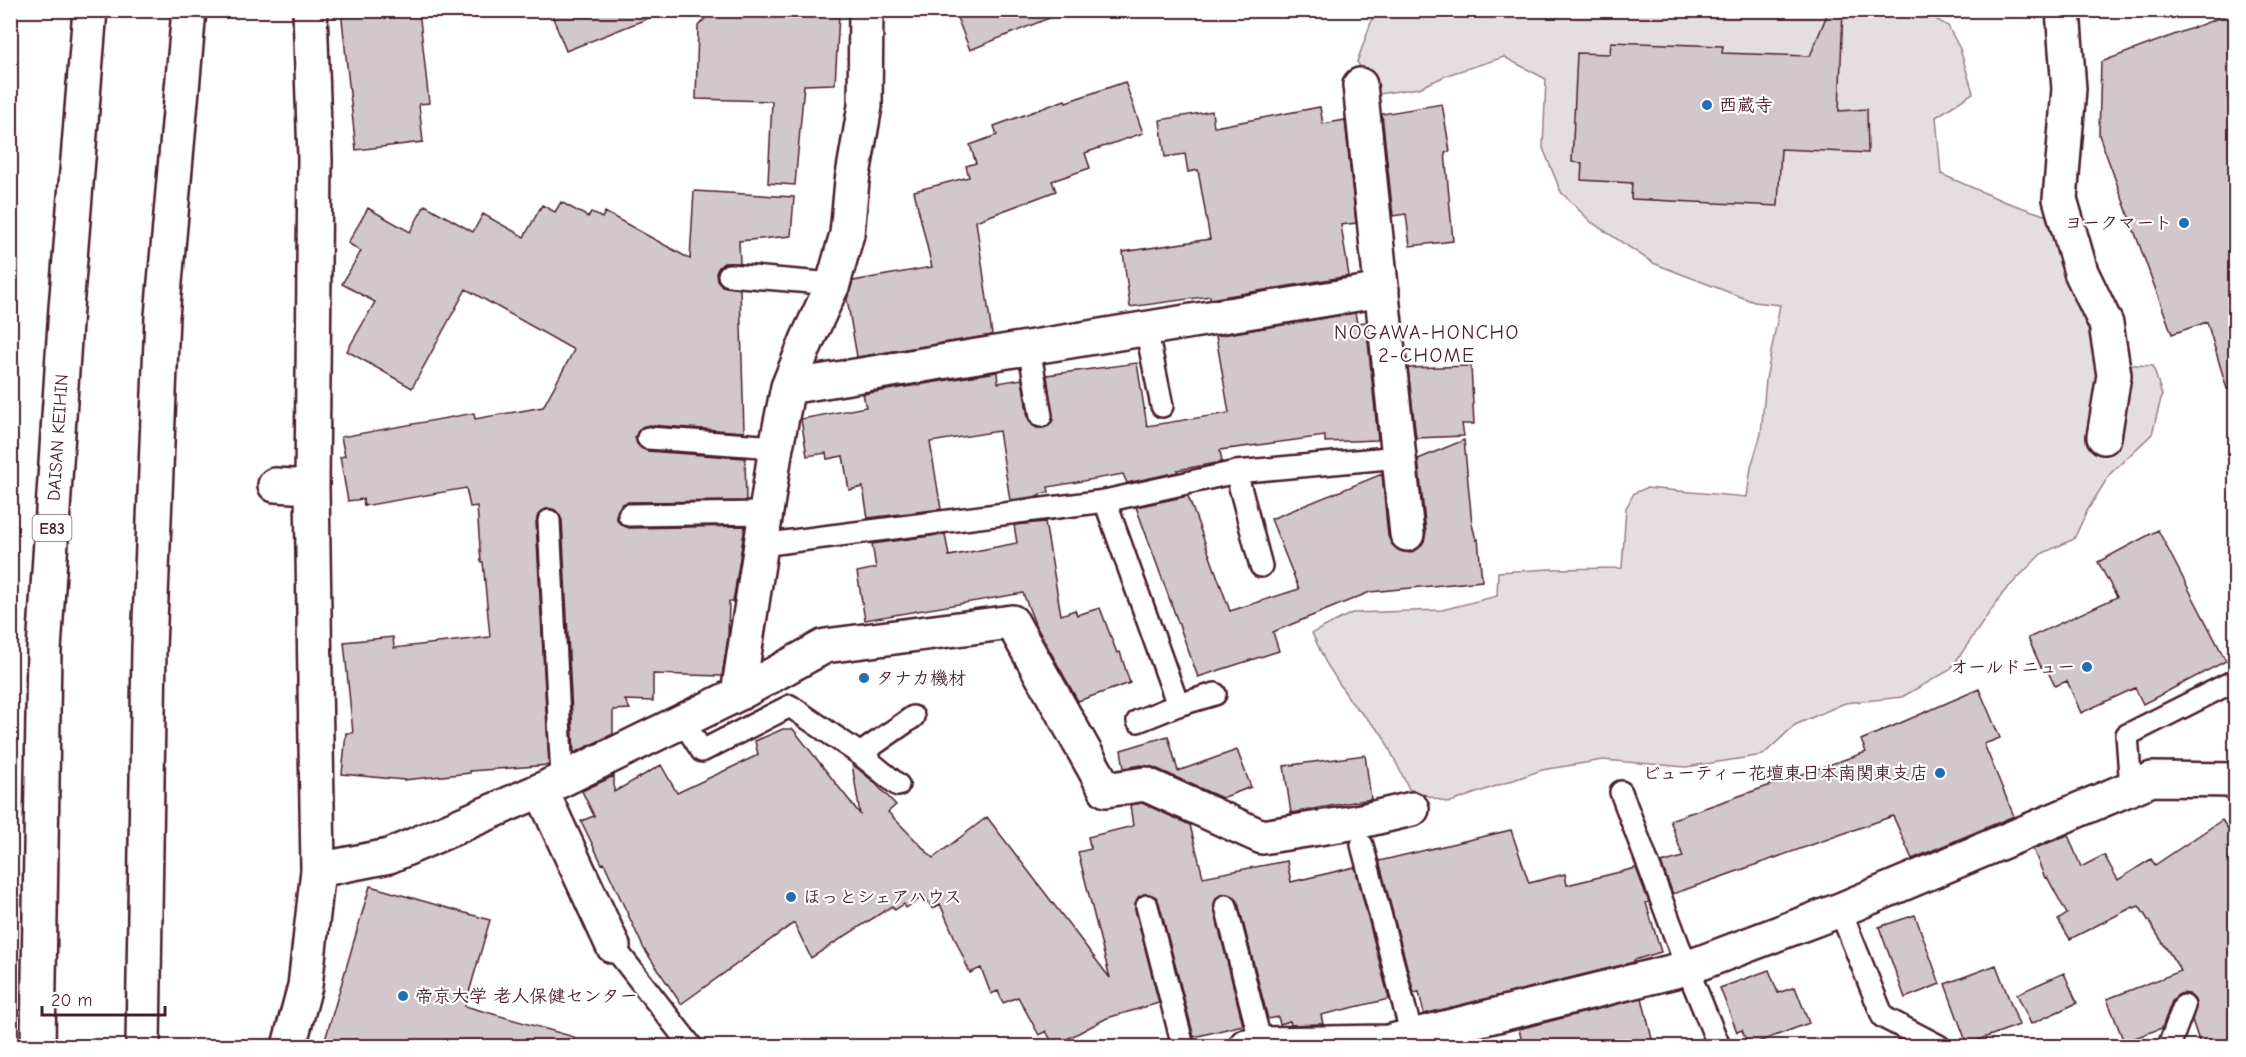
<svg xmlns="http://www.w3.org/2000/svg" width="2246" height="1057" font-family="'Comic Neue','Klee One',sans-serif">
<rect width="100%" height="100%" fill="#fff"/>
<filter id="ink" filterUnits="userSpaceOnUse"><feTurbulence type="fractalNoise" baseFrequency=".0167" numOctaves="2"/><feDisplacementMap in="SourceGraphic" scale="12" xChannelSelector="R" yChannelSelector="G"/><feConvolveMatrix kernelMatrix="1 2 1 2 8 2 1 2 1" color-interpolation-filters="sRGB"/></filter>
<g filter="url(#ink)">
<path fill="#e5dee0" stroke="#987e86" stroke-width="1.5" d="M1375 11H1922L1948 26 1960 49 1973 93 1936 117 1941 174 2003 201 2047 216 2067 244 2105 363 2153 366 2162 395 2152 434 2110 474 2087 511 2074 539 2041 554 2003 593 1950 670 1902 697 1845 703 1795 725 1763 755 1686 767 1603 760 1542 770 1448 803 1409 789 1382 734 1351 702 1326 663 1312 633 1352 613 1442 610 1497 596 1498 572 1551 569 1622 568 1626 508 1634 493 1646 488 1747 497 1751 467 1761 434 1766 379 1780 305 1754 302 1653 263 1591 222 1561 192 1543 148 1546 79 1504 57 1450 74 1419 88 1379 94 1357 62Z"/>
<path fill="#d2c7cb" stroke="#4a1f2b" stroke-width="1.5" d="M341 10H419L429 103 419 104 423 142 356 150Z
M550 10H664V12L566 51Z
M713 10H771L839 15 835 84 804 85 795 185 768 183 772 101 696 99 698 26Z
M954 10H1063L1064 12 970 50Z
M1829 10H1843L1839 111 1867 109 1868 153 1781 149 1778 206 1631 199 1632 183 1581 180 1582 163 1572 162 1577 53 1610 54 1611 42 1723 46 1722 53 1810 56Z
M2235 12V388L2227 389 2207 322 2172 334 2099 135 2101 62Z
M1125 82 1143 133 1085 153 1090 168 1052 181 1056 191 976 221 992 335 857 357 847 299 853 281 932 267 914 191 969 177 966 166 976 163 970 145 997 135 994 126 1065 100 1066 102Z
M1442 104 1450 151 1445 152 1453 241 1410 246 1406 214 1393 216 1382 114Z
M1320 107 1323 124 1345 120 1356 223 1341 225 1349 276 1210 299V296L1130 307 1123 252 1210 239 1198 170 1188 172 1185 154 1165 157 1160 120 1212 111 1214 127Z
M694 191 794 197 791 236 739 241 740 263H724L719 267 716 273 717 280 722 286 740 289 744 432 649 425 642 427 635 437 637 444 647 451 745 458 746 501 629 502 622 504 616 515 618 522 629 528 745 526 733 602H729L728 637 722 676 653 674V701L625 700 630 709 613 710V734L574 753 562 520 555 510 548 508 538 515 536 522 549 765 470 771V773L404 780 342 774 346 733H353L344 642 393 637 394 648 490 637 483 562H481L477 506 470 507 466 488 364 506 363 499 348 501 340 457 345 456 341 437 474 413 475 419 543 407 574 350 466 289 412 388 347 351 375 302 342 284 361 251 348 243 368 208 410 232 425 205 473 232 483 214 524 237 542 205 555 212 561 202 588 217 591 212 602 218 605 212 690 259Z
M1355 313 1357 323 1366 322 1378 440 1325 442V436L1220 450 1222 462 1177 470 1178 472 1127 483 1123 474 1048 487 1049 492 1040 494V496L1010 500 999 431 930 442 941 509 868 518 863 487 849 490 843 456 827 459 826 453 807 456 801 419 866 407 863 394 997 372 998 383 1022 379 1028 418 1032 425 1037 428 1049 426 1053 420 1047 375 1137 363 1147 426 1229 413 1216 336Z
M1471 366 1474 424H1462L1464 436 1416 438 1408 368Z
M1464 440 1472 524 1476 540 1478 539 1482 581 1370 592 1273 632 1279 651 1198 677 1136 507 1188 496 1230 611 1299 589 1271 519 1382 474 1388 536 1392 544 1400 551 1410 553 1418 549 1424 541 1426 532 1418 459Z
M1045 522 1061 615 1075 610 1077 615 1100 608 1117 653 1120 652 1130 683 1078 701 1035 624 1023 593 865 620 857 572 876 568 872 544 945 534 949 556 1017 543 1014 525Z
M2158 530 2226 661 2143 704 2135 688 2081 713 2067 681 2055 686 2045 666 2041 667 2028 638 2117 597 2098 562Z
M1979 689 2000 738 1984 744 2014 816 1912 859 1893 816 1673 894 1661 863 1683 857 1670 820 1866 752 1861 740Z
M783 729H793L860 814 852 764 874 782 896 805 888 812 933 858 987 817 1110 978 1078 852 1091 849 1088 837 1133 826 1130 805 1142 803 1190 825 1203 877 1287 861 1291 882 1355 867 1389 999 1321 1015 1323 1024H1320L1291 1025 1290 1021 1280 1024 1278 1017 1268 1019 1238 903 1235 897 1223 894 1217 897 1214 909 1243 1025 1194 1037 1159 903 1156 897 1144 894 1138 897 1135 909 1159 1003 1107 1018 1054 1046 1046 1031 1039 1035 1018 997 1003 1003 998 991 991 994 981 968 970 973 940 904 933 909 924 896 906 908 904 904 895 910 892 906 811 958 794 923 681 1004 644 949 604 863 602 864 581 821 594 816 582 791 614 776V792L661 765 677 793 758 755 755 741Z
M1168 736 1178 771 1237 750 1251 787 1222 798 1153 767 1142 765 1124 768 1121 750Z
M1365 755 1371 799 1291 813 1284 766Z
M2222 820 2235 839V1047H2201L2192 1020 2196 1003 2189 994 2182 993 2176 996 2172 1001 2162 1028 2124 1042 2107 999 2181 971 2139 906 2134 908 2133 907 2070 939 2058 920 2067 914 2047 877 2045 878 2033 849 2068 835 2081 867 2104 855 2118 880 2151 859 2155 865Z
M1511 830 1529 883 1565 874 1567 885 1636 868 1649 902 1646 903 1661 952 1634 960V962L1424 1014 1419 992 1414 993 1379 861Z
M370 886 490 920 465 1006 574 1037 573 1047H323Z
M1915 915 1940 984 1905 998 1879 927Z
M1996 965 2019 1025 1967 1044 1945 984Z
M1769 970 1778 993 1795 987 1809 1023 1748 1046 1742 1030 1737 1032 1720 988Z
M2064 973 2077 1003 2031 1024 2017 994Z
M1642 998 1654 1047H1523L1519 1029Z"/>
<g fill="none" stroke-linecap="round" stroke-linejoin="round">
<g stroke="#4a1f2b" stroke-width="26">
<path id="service" d="M729 275 833 284
M1146 328 1162 406
M1029 348 1041 416
M648 438 776 447
M1236 472 1261 566
M1105 501 1178 705
M629 515 766 513
M549 521 562 778
M761 545 1105 501 1236 472 1399 457
M682 720 702 751 790 706 860 754 898 785
M1138 721 1178 705 1215 694
M860 754 913 717
M2131 788 2127 735 2236 680
M1621 792 1687 968 1719 1046
M1362 845 1412 1036
M1147 906 1183 1046
M1226 906 1261 1044
M1840 910 1883 1017 1939 1046
M613 946 691 1046
M2169 1046 2184 1006"/>
</g>
<g stroke="#4a1f2b" stroke-width="38">
<path id="minor" d="M2063 10 2069 89 2060 199 2081 272 2106 324 2114 375 2104 437
M1360 85 1407 534
M788 387 1382 290
M275 485 312 487
M738 694 776 447 788 387 808 338 833 284 847 234 852 181 865 106 866 10
M541 790 613 946
M318 870 389 856 541 790 738 694 825 646 1012 622 1106 790 1145 784 1262 837 1357 822 1412 809
M289 1046 305 986 318 870 312 487 315 158 310 10
M1246 1046 1261 1044 1388 1042 1687 968 1840 910 2152 779 2236 780"/>
</g>
<g stroke="#4a1f2b" stroke-width="38">
<g id="motorway">
<path id="s1" d="M38 1046 44 650 66 308 90 10"/>
<path d="M143 1046 149 648 162 316 189 10"/>
</g>
</g>
<use href="#service" stroke="#fff" stroke-width="21"/>
<use href="#minor" stroke="#fff" stroke-width="33"/>
<use href="#motorway" stroke="#fff" stroke-width="33"/>
</g>
</g>
<g fill="#1f6fb2" stroke="#fff" stroke-width="2">
<circle cx="1707" cy="105" r="6"/>
<circle cx="2184" cy="223" r="6"/>
<circle cx="2087" cy="667" r="6"/>
<circle cx="864" cy="678" r="6"/>
<circle cx="1940" cy="773" r="6"/>
<circle cx="791" cy="897" r="6"/>
<circle cx="403" cy="996" r="6"/>
</g>
<g text-anchor="middle" stroke-width="4.5" stroke-linejoin="round" paint-order="stroke">
<rect fill="#fff" stroke="#80626b" stroke-width="1.5" x="32.5" y="515" width="39" height="26" rx="4.5"/>
<g font-size="16" font-weight="bold" fill="#4a1f2b">
<text x="52" y="534">E83</text>
</g>
<g font-size="18" font-weight="bold" fill="#4a1f2b" stroke="#fff" text-anchor="start">
<text x="1719" y="111">西蔵寺</text>
<text x="2172" y="229" text-anchor="end">ヨークマート</text>
<text x="2075" y="673" text-anchor="end">オールドニュー</text>
<text x="876" y="684">タナカ機材</text>
<text x="1928" y="779" text-anchor="end">ビューティー花壇東日本南関東支店</text>
<text x="803" y="903">ほっとシェアハウス</text>
<text x="415" y="1002">帝京大学 老人保健センター</text>
</g>
<g font-size="18" fill="#4a1f2b" stroke="#fff">
<text dy="6" stroke="none"><textPath href="#s1" startOffset="609">DAISAN KEIHIN</textPath></text>
</g>
<g font-size="20" letter-spacing="1.5" fill="#4a1f2b" stroke="#fff">
<text x="1427" y="339">NOGAWA-HONCHO<tspan x="1427" dy="23">2-CHOME</tspan></text>
</g>
</g>
<rect width="2246" height="1057" fill="none" stroke="#fff" stroke-width="36"/>
<rect x="18" y="18" width="2210" height="1021" fill="none" stroke="#4a1f2b" stroke-width="2" filter="url(#ink)"/>
<path d="M42 1006v9h123v-9" fill="none" stroke="#4a1f2b" stroke-width="3"/>
<text x="51" y="1006" font-size="18" fill="#4a1f2b" stroke="#ffffff" stroke-width="4.5" paint-order="stroke">20 m</text>
</svg>
